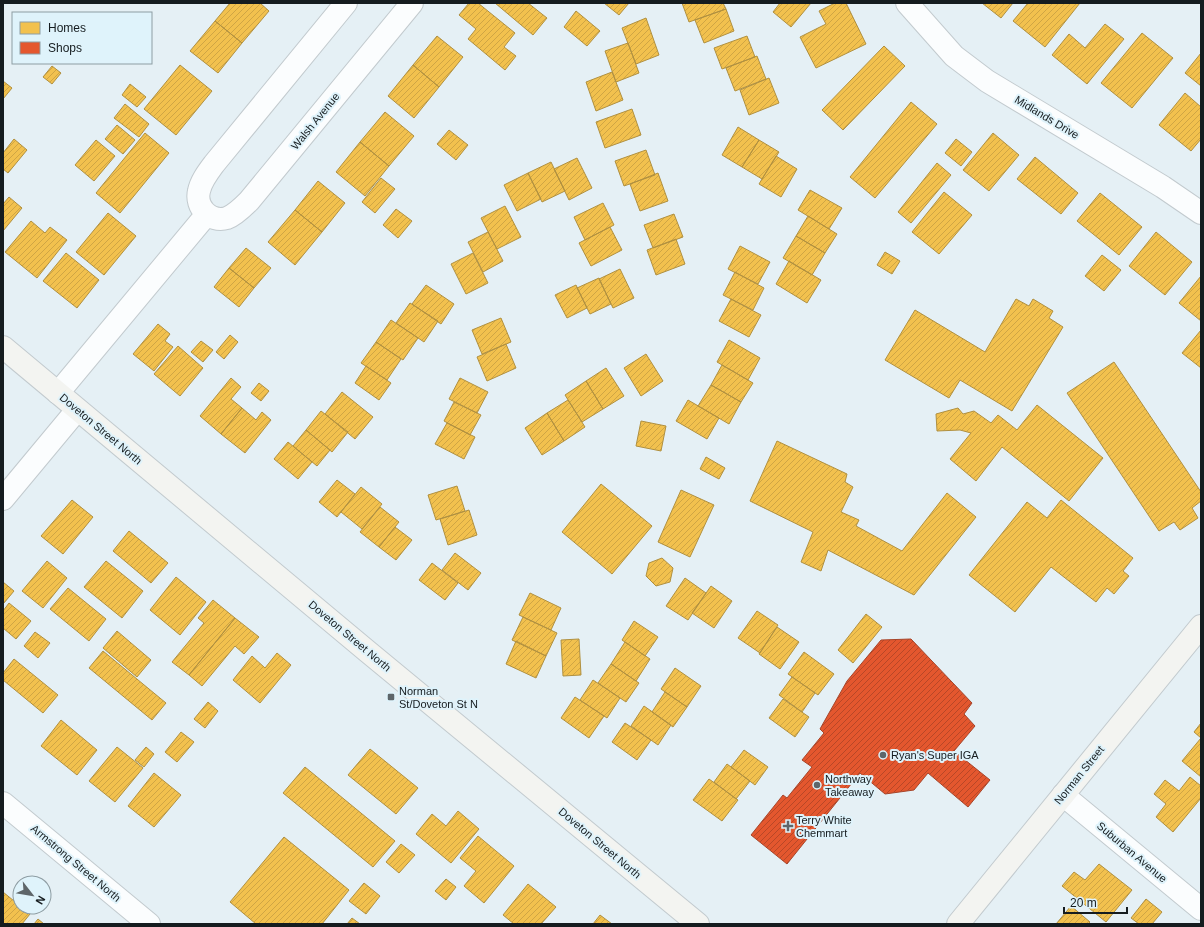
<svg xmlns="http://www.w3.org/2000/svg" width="1204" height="927" font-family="Helvetica,sans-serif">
<defs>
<pattern id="homes-hatch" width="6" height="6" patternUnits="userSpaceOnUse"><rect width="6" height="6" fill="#f2c14e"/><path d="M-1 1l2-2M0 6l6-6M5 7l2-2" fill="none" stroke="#cfa544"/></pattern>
<pattern id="shops-hatch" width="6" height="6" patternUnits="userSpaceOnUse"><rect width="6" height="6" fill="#e4572e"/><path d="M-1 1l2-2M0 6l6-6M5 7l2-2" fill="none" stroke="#b84727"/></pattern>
</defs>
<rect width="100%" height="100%" fill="#e5f0f5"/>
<path fill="url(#homes-hatch)" stroke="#b09040" d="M230 3H260L269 11 242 43 215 21Z
M469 3H478L515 33 504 47 516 56 505 70 468 39 476 29 459 15Z
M495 3H528L547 18 533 35Z
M604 3H629L619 15Z
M682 3H723L726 9 689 22Z
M780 3H811L791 27 773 12Z
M835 3H846L866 44 816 68 800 37 826 24 819 11Z
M982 3H1013L1001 18Z
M1028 3H1080L1045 47 1013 21Z
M726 9 734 31 704 43 695 20Z
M576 11 600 31 587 46 564 27Z
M646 18 659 55 636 64 622 28Z
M215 21 242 43 218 73 190 51Z
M1105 24 1124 39 1087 84 1052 55 1069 34 1085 48Z
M1142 33 1173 58 1132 108 1101 83Z
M437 36 463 57 439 87 413 65Z
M747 36 755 57 722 69 714 48Z
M628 43 639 73 616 82 605 51Z
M884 46 905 66 843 130 822 110Z
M1201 53V86L1185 73Z
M757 56 766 79 735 91 726 68Z
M180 65 212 91 176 135 144 109Z
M413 65 439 87 414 118 388 96Z
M52 66 61 73 52 84 43 77Z
M612 72 623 100 596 111 586 82Z
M769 78 779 103 749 115 740 90Z
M3 81 12 88 3 99Z
M130 84 146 97 137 107 122 95Z
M1185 93 1201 107V139L1191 151 1159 125Z
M911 102 937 124 875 198 850 177Z
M125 104 149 124 139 137 114 118Z
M632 109 641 135 605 148 596 122Z
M385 112 414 136 389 166 360 142Z
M117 125 135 140 123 154 105 139Z
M738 127 759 140 742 167 722 155Z
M449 130 468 145 456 160 437 144Z
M145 133 169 153 120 213 96 193Z
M993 133 1019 155 989 191 963 170Z
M14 139 27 150 8 173 3 169V153Z
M956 139 972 152 961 166 945 153Z
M96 140 115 156 94 181 75 165Z
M759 140 779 152 762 179 742 167Z
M360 142 389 166 365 196 336 172Z
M646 150 655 175 624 186 615 161Z
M776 156 797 169 781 197 759 184Z
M1035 157 1078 193 1061 214 1017 179Z
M577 158 592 188 569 200 554 169Z
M551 162 565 191 542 202 528 173Z
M937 163 951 175 911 223 898 212Z
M528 173 541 199 517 211 504 185Z
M658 173 668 201 640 211 630 184Z
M381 178 395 189 375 213 362 202Z
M318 181 345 203 322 232 295 210Z
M810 190 842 208 829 229 798 210Z
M944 192 972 215 939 254 912 232Z
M1100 193 1142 227 1119 255 1077 221Z
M9 197 22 208 3 231V204Z
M603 203 614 225 585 240 574 217Z
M505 206 521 237 497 249 481 218Z
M396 209 412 221 398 238 383 225Z
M295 210 322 232 295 265 268 242Z
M108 213 136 236 104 275 76 252Z
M674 214 683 237 653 248 644 225Z
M808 216 837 234 825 253 796 236Z
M31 221 45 233 50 227 67 240 37 278 5 252Z
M610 227 622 250 591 266 579 243Z
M488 232 503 261 483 272 468 242Z
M1156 232 1192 262 1165 295 1129 266Z
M796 236 825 253 812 275 783 258Z
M676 239 685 264 656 275 647 250Z
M740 246 770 262 758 284 728 269Z
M246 248 271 268 254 288 229 268Z
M885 252 900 261 892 274 877 265Z
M66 253 99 280 77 308 43 281Z
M473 253 488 283 466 294 451 264Z
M1102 255 1121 270 1104 291 1085 276Z
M789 261 821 280 807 303 776 284Z
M229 268 254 288 239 307 214 287Z
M620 269 634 298 613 308 599 279Z
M735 272 764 288 753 310 723 295Z
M1201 276V321L1179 303Z
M599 278 611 304 590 314 577 288Z
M426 285 454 304 441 324 412 304Z
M576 285 587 308 567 318 555 295Z
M731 299 761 315 749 337 719 321Z
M1016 299 1029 306 1033 299 1053 311 1049 318 1063 327 1012 411 960 380 949 398 885 360 915 310 985 352Z
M410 303 438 321 424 342 396 323Z
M501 318 511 342 482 354 472 330Z
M391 320 418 338 403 360 376 342Z
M158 324 170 334 165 341 173 347 154 371 133 354Z
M1201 330V368L1182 353Z
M230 335 238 342 224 359 216 352Z
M729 340 760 358 748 380 717 362Z
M201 341 213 350 203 362 191 352Z
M376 342 401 359 387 380 361 363Z
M506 344 516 368 487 381 477 357Z
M178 346 203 368 180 396 154 374Z
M646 354 663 381 641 396 624 368Z
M1114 362 1201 492V501L1192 508 1198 518 1180 530 1174 522 1159 531 1067 393Z
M722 365 753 383 741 402 711 385Z
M366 366 391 383 379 400 355 383Z
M606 368 624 396 603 409 586 381Z
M231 378 241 387 231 399 242 408 221 434 200 416Z
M460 378 488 392 477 413 449 399Z
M586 381 603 409 582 422 565 395Z
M259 383 269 391 261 401 251 393Z
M711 385 741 402 729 424 698 406Z
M342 392 373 417 355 439 325 414Z
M568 400 585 427 564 441 547 413Z
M688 400 719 418 707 439 676 421Z
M454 402 481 415 470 435 444 421Z
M1037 405 1103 458 1069 501 1002 447 976 481 950 459 971 433 960 430 937 431 936 414 958 408 963 414 974 411 991 423 998 415 1017 430Z
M242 408 256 420 262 412 271 420 245 453 221 434Z
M321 411 348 432 332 452 306 430Z
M547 413 564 441 542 455 525 428Z
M641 421 666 426 661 451 636 446Z
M447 423 475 437 464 459 435 444Z
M306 430 330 450 317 466 293 446Z
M777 441 847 474 845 482 853 487 841 512 859 520 856 526 902 551 947 493 976 517 914 595 828 550 821 571 801 562 813 532 750 501Z
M288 442 312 462 298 479 274 459Z
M706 457 725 468 719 479 700 469Z
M337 480 355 494 337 517 319 502Z
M601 484 652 526 612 574 562 532Z
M457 486 465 511 436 520 428 495Z
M361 487 382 504 362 529 341 512Z
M681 490 714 505 690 557 658 542Z
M72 500 93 517 63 554 41 536Z
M1061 500 1133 558 1123 571 1129 576 1114 594 1107 588 1096 602 1051 567 1015 612 969 575 1027 502 1047 518Z
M380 507 399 522 379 547 360 532Z
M469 510 477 535 448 545 440 519Z
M395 527 412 540 396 560 379 547Z
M129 531 168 563 151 583 113 551Z
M455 553 481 573 468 590 442 570Z
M662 558 673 568 670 582 656 586 646 576 649 563Z
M47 561 67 578 43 608 22 591Z
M106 561 143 591 122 618 84 587Z
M432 563 458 583 445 600 419 580Z
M176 577 206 602 180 635 150 610Z
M685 578 706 593 688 620 666 606Z
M3 582 14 591 4 603H3Z
M711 586 732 601 714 628 692 613Z
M68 588 106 619 89 641 50 609Z
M530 593 561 608 551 630 519 615Z
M213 600 235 618 189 675 172 662 204 623 198 618Z
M9 603 31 621 16 639 3 628V611Z
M757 611 778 625 760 653 738 638Z
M866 614 882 627 853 663 838 650Z
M523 617 557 633 546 656 512 640Z
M235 618 259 637 244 654 235 646 202 686 189 675Z
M634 621 658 637 645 656 622 640Z
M777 627 799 642 780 669 759 654Z
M117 631 151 660 137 677 103 648Z
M35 632 50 643 38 658 24 646Z
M579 639 581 675 563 676 561 640Z
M516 641 546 656 536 678 506 664Z
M625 642 650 659 636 681 611 664Z
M103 651 166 703 152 720 89 668Z
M804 652 834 674 818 695 788 674Z
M277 653 291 665 260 703 233 680 252 656 265 668Z
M14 659 58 695 43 713 3 680V673Z
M611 664 639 683 626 702 598 683Z
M675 668 701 686 687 707 661 689Z
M792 677 815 693 802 712 779 695Z
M593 680 620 698 607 718 580 700Z
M665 692 687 707 673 727 652 712Z
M575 697 604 716 589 738 561 718Z
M783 699 809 717 795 737 769 718Z
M208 702 218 711 205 728 194 719Z
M644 706 671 725 658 745 631 726Z
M61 720 97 750 77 775 41 746Z
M625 723 651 740 637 760 612 742Z
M1201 723V777L1182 761 1201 738 1194 732Z
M181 732 194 742 177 762 165 752Z
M117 747 143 768 115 802 89 781Z
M146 747 154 754 144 767 135 760Z
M370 749 418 788 396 814 348 775Z
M744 750 768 767 755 785 731 767Z
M727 764 750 781 736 799 714 782Z
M305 767 395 841 373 867 283 793Z
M154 773 181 795 154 827 128 806Z
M1190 777 1201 786V798L1173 832 1156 817 1166 804 1154 794 1165 780 1179 791Z
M709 779 738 800 722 821 693 800Z
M458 811 479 829 451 863 416 834 432 814 446 826Z
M478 836 514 866 484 903 464 886 476 871 460 858Z
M284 837 349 890 322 924H256L230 902Z
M401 844 415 855 399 873 386 862Z
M1099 864 1132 890 1106 922 1062 886 1074 872 1085 880Z
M446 879 456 887 446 900 435 891Z
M364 883 380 896 366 914 349 901Z
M528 884 556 907 541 924H514L503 915Z
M3 892 30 914 22 924H3Z
M1146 899 1162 912 1152 924H1139L1131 918Z
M1071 906 1090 922 1088 924H1056Z
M600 915 612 924H593Z
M352 918 360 924H347Z
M38 919 44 924H34Z"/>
<path fill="url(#shops-hatch)" stroke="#a6452a" d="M911 639 972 703 964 714 975 726 954 751 990 780 968 807 928 773 914 790 885 794 860 773 787 864 751 835 783 795 787 798 812 767 802 760 824 733 820 729 847 681 881 640Z"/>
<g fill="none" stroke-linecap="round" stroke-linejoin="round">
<g stroke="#c2cace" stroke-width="24">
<path id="minor" d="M346 3 214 164C208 172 201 181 199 191 195 207 210 223 227 218 235 215 243 207 249 201L412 3
M907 3 954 56 987 81 1163 187 1201 213
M58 393 207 214
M3 499 77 410
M1063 795 1201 909
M3 803 149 924"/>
</g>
<g stroke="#c2cace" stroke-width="24">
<path id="secondary" d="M3 347 367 651 698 924
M958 924 1201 626"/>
</g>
<use href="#minor" stroke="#fbfdfe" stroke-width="22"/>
<use href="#secondary" stroke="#f3f4f1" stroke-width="22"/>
</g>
<g fill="#5e666a" stroke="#dff3fb" stroke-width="1.5">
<rect x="387" y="693" width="8" height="8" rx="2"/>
<circle cx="883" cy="755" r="4"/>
<circle cx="817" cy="785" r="4"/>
<path d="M786 820h4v4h4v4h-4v4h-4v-4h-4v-4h4z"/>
</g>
<g text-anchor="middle" stroke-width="4" stroke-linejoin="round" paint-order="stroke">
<g font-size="11" fill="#151c1f" stroke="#dff3fb">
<text transform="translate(1047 117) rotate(31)" y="4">Midlands Drive</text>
<text transform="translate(315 121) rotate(-51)" y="4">Walsh Avenue</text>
<text transform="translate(101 429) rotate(40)" y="4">Doveton Street North</text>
<text transform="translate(350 636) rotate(40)" y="4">Doveton Street North</text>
<text transform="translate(1079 775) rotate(-51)" y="4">Norman Street</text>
<text transform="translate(600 843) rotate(40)" y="4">Doveton Street North</text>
<text transform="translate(1132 852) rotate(40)" y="4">Suburban Avenue</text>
<text transform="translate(76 863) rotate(40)" y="4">Armstrong Street North</text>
</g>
<g font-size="11" fill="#151c1f" stroke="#dff3fb" text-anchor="start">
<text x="399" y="695">Norman<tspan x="399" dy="13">St/Doveton St N</tspan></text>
<text x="891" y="759">Ryan's Super IGA</text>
<text x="825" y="783">Northway<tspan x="825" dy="13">Takeaway</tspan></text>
<text x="796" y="824">Terry White<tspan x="796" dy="13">Chemmart</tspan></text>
</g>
</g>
<rect width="1204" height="927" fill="none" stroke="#151c1f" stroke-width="8"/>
<rect x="12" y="12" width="140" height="52" fill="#dff3fb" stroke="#8e9da3"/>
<rect x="20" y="22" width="20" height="12" fill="#f2c14e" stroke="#8e9da3"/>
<text x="48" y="32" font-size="12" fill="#151c1f">Homes</text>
<rect x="20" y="42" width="20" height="12" fill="#e4572e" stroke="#8e9da3"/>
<text x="48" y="52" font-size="12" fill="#151c1f">Shops</text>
<g transform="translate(32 895) rotate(121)"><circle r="19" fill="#dff3fb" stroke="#8e9da3"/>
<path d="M0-3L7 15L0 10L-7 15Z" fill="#5e666a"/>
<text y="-6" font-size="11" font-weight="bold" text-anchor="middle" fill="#151c1f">N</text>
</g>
<path d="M1064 907v6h63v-6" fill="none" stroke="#151c1f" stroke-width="2"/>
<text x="1070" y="907" font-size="12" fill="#151c1f" stroke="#dff3fb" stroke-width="3" paint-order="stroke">20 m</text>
</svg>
